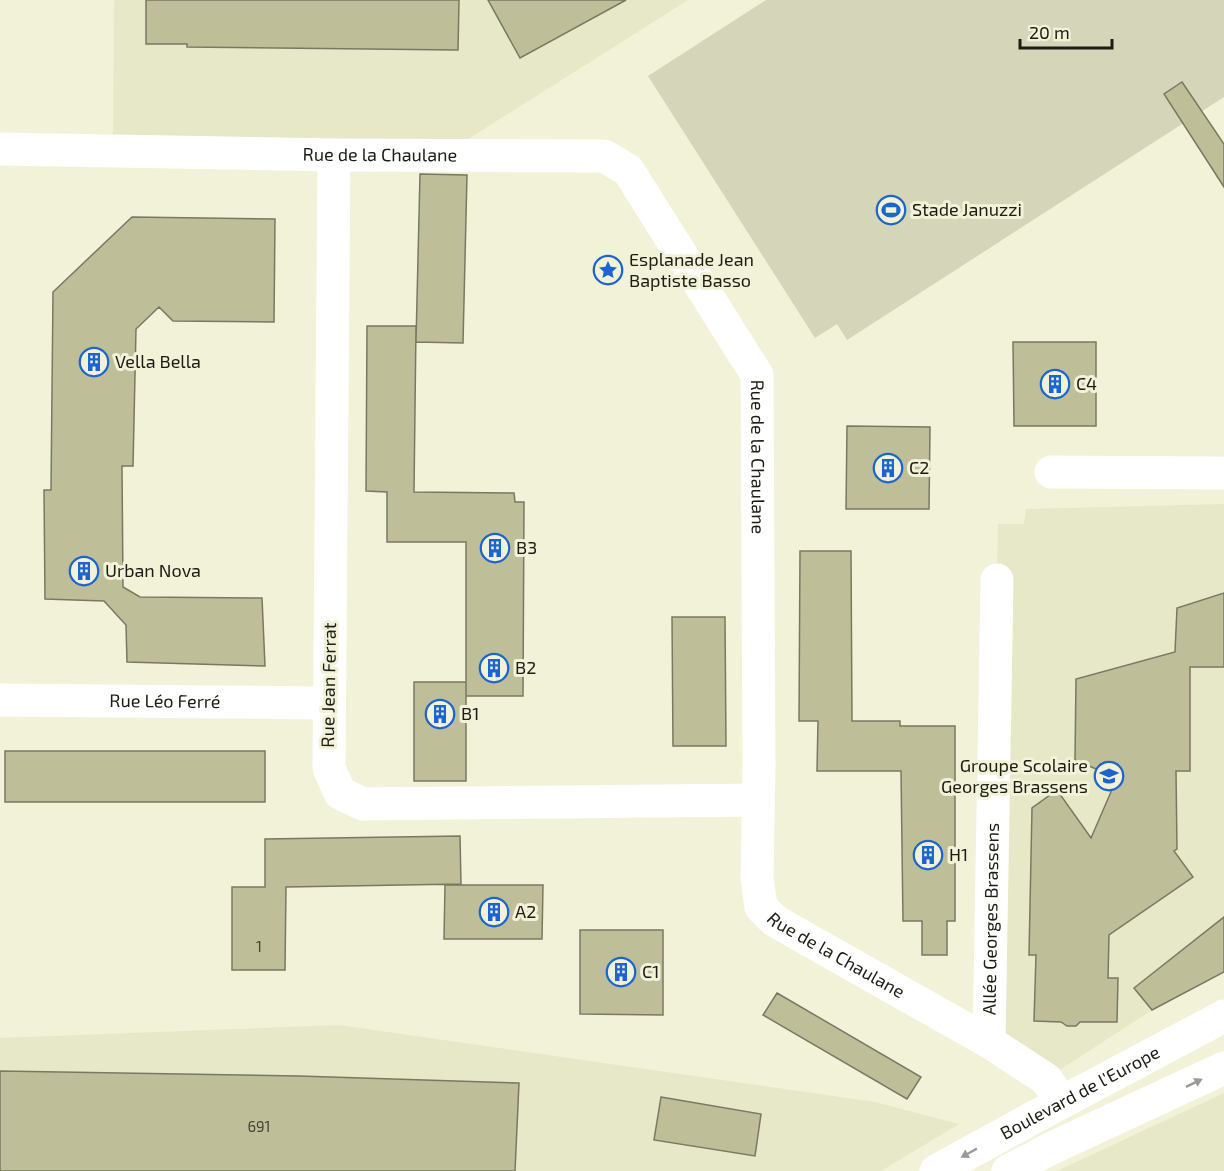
<svg xmlns="http://www.w3.org/2000/svg" width="1224" height="1171" font-family="'Exo 2',sans-serif">
<rect width="100%" height="100%" fill="#f1f2d8"/>
<path fill="#e7e8c7" d="M114 0H688L443 155 113 150Z
M1224 504V972L1152 1010 1046 1079 989 1042 998 524H1024L1026 509Z
M339 1025 875 1102 959 1124 881 1171H0V1038Z
M1224 1093V1171H1058L1059 1170Z"/>
<path fill="#d4d5b9" d="M766 0H1224V97L847 340 837 324 815 338 648 76Z"/>
<path fill="#bebf99" stroke="#787962" stroke-width="1.5" d="M146 0H459L458 50 187 47V44H146Z
M488 0H626L520 58Z
M1182 82 1224 144V187L1164 94Z
M420 174 467 175 463 343 416 342Z
M132 217 275 219 274 322 173 321 159 307 136 329 133 466H122L123 587 140 597 262 598 265 666 127 662 126 625 104 601 45 599 44 490H51L53 292Z
M367 326H416L414 492 514 493 515 502H524L523 696H466V542H387V492L366 491Z
M1013 342H1096V426H1014Z
M847 426 930 427 929 509H846Z
M800 551H851L852 721H900V726H955V921H947V955H922V921H903L901 771H817L818 721H799Z
M1224 593V667H1190V771H1176L1177 849 1174 851 1193 877 1109 935 1108 978H1118L1117 1022H1080L1076 1026H1067L1061 1022 1034 1021 1036 955H1029L1032 808 1057 790 1091 838 1117 778 1075 760 1076 679 1175 652 1177 608Z
M672 617H725L726 746H673Z
M414 682H466V781H414Z
M5 751H265V802H5Z
M460 836 461 884 286 887 285 970H232V887H265V839Z
M445 885H543L542 939H444Z
M1224 917V972L1152 1010 1134 988Z
M580 930H663V1015L580 1014Z
M777 993 921 1077 907 1099 763 1015Z
M0 1071 299 1076 519 1083 515 1171H0Z
M661 1097 761 1114 755 1156 654 1140Z"/>
<g fill="none" stroke-linecap="round" stroke-linejoin="round">
<g stroke="#fff" stroke-width="33">
<path id="s1" d="M0 149 334 155 604 156 628 170 757 375 759 766 757 878 761 907 775 921 989 1042 1046 1079 1062 1102"/>
<path d="M334 155 329 768 340 793 363 804 758 800"/>
<path d="M1051 472 1224 473"/>
<path id="s2" d="M0 700 329 703"/>
<path id="s3" d="M989 1042 997 580"/>
</g>
<g stroke="#fff" stroke-width="33">
<path id="s4" d="M936 1171 1038 1115 1224 1016"/>
<path d="M1008 1171 1052 1148 1224 1068"/>
</g>
</g>
<defs><path id="oneway-solid" d="M-6-.8H1V-3.2L6.5 0L1 3.2V.8H-6Z" transform="scale(1.5)"/></defs>
<g fill="#999995">
<use href="#oneway-solid" transform="translate(1194 1083) rotate(-26)"/>
<use href="#oneway-solid" transform="translate(969 1153) rotate(151)"/>
</g>
<defs>
<g id="stadium-ring" transform="scale(1.5)"><circle r="9.5" fill="#f1f2d8" stroke="#1c65d0" stroke-width="1.5"/><path d="M0-5a6.5 5 0 1 0 0 10a6.5 5 0 1 0 0-10ZM-3.5-1.8h7v3.6h-7Z" fill="#1c65d0"/></g>
<g id="sight-ring" transform="scale(1.5)"><circle r="9.5" fill="#f1f2d8" stroke="#1c65d0" stroke-width="1.5"/><path d="M0-6L1.8-2.2L6-1.7L2.9 1.2L3.7 5.4L0 3.3L-3.7 5.4L-2.9 1.2L-6-1.7L-1.8-2.2Z" fill="#1c65d0"/></g>
<g id="building-ring" transform="scale(1.5)"><circle r="9.5" fill="#f1f2d8" stroke="#1c65d0" stroke-width="1.5"/><path d="M-4-6H4V6H1V3H-1V6H-4ZM-2.5-4.3h1.7v1.8h-1.7ZM.8-4.3h1.7v1.8H.8ZM-2.5-1h1.7V.8h-1.7ZM.8-1h1.7V.8H.8Z" fill="#1c65d0"/></g>
<g id="school-ring" transform="scale(1.5)"><circle r="9.5" fill="#f1f2d8" stroke="#1c65d0" stroke-width="1.5"/><path d="M0-5L7-2L0 1L-7-2ZM-4 1L0 2.5L4 1V4Q0 6-4 4Z" fill="#1c65d0"/></g>
</defs>
<g fill-rule="evenodd">
<use href="#stadium-ring" x="891" y="210"/>
<use href="#sight-ring" x="608" y="270"/>
<use href="#building-ring" x="94" y="362"/>
<use href="#building-ring" x="1055" y="384"/>
<use href="#building-ring" x="888" y="468"/>
<use href="#building-ring" x="495" y="548"/>
<use href="#building-ring" x="84" y="571"/>
<use href="#building-ring" x="494" y="668"/>
<use href="#building-ring" x="440" y="714"/>
<use href="#school-ring" x="1109" y="776"/>
<use href="#building-ring" x="928" y="855"/>
<use href="#building-ring" x="494" y="912"/>
<use href="#building-ring" x="621" y="972"/>
</g>
<g text-anchor="middle" stroke-width="6" stroke-linejoin="round" paint-order="stroke">
<g font-size="15" fill="#444534">
<text x="259" y="952">1</text>
<text x="259" y="1132">691</text>
</g>
<g font-size="18" fill="#1c1c13" stroke="#f1f2d8">
<text dy="6" stroke="none"><textPath href="#s1" startOffset="380">Rue de la Chaulane</textPath></text>
<text dy="6" stroke="none"><textPath href="#s1" startOffset="956">Rue de la Chaulane</textPath></text>
<text transform="translate(329 685) rotate(-89)" y="6">Rue Jean Ferrat</text>
<text dy="6" stroke="none"><textPath href="#s2" startOffset="165">Rue Léo Ferré</textPath></text>
<text dy="6" stroke="none"><textPath href="#s3" startOffset="123">Allée Georges Brassens</textPath></text>
<text dy="6" stroke="none"><textPath href="#s1" startOffset="1496">Rue de la Chaulane</textPath></text>
<text dy="6" stroke="none"><textPath href="#s4" startOffset="164">Boulevard de l'Europe</textPath></text>
</g>
<g font-size="18" fill="#1c1c13" stroke="#f1f2d8" text-anchor="start">
<text x="912" y="216">Stade Januzzi</text>
<text x="629" y="266">Esplanade Jean<tspan x="629" dy="21">Baptiste Basso</tspan></text>
<text x="115" y="368">Vella Bella</text>
<text x="1076" y="390">C4</text>
<text x="909" y="474">C2</text>
<text x="516" y="554">B3</text>
<text x="105" y="577">Urban Nova</text>
<text x="515" y="674">B2</text>
<text x="461" y="720">B1</text>
<text x="1088" y="772" text-anchor="end">Groupe Scolaire<tspan x="1088" dy="21">Georges Brassens</tspan></text>
<text x="949" y="861">H1</text>
<text x="515" y="918">A2</text>
<text x="642" y="978">C1</text>
</g>
</g>
<path d="M1020 39v9h92v-9" fill="none" stroke="#1c1c13" stroke-width="3"/>
<text x="1029" y="39" font-size="18" fill="#1c1c13" stroke="#f1f2d8" stroke-width="4.5" paint-order="stroke">20 m</text>
</svg>
